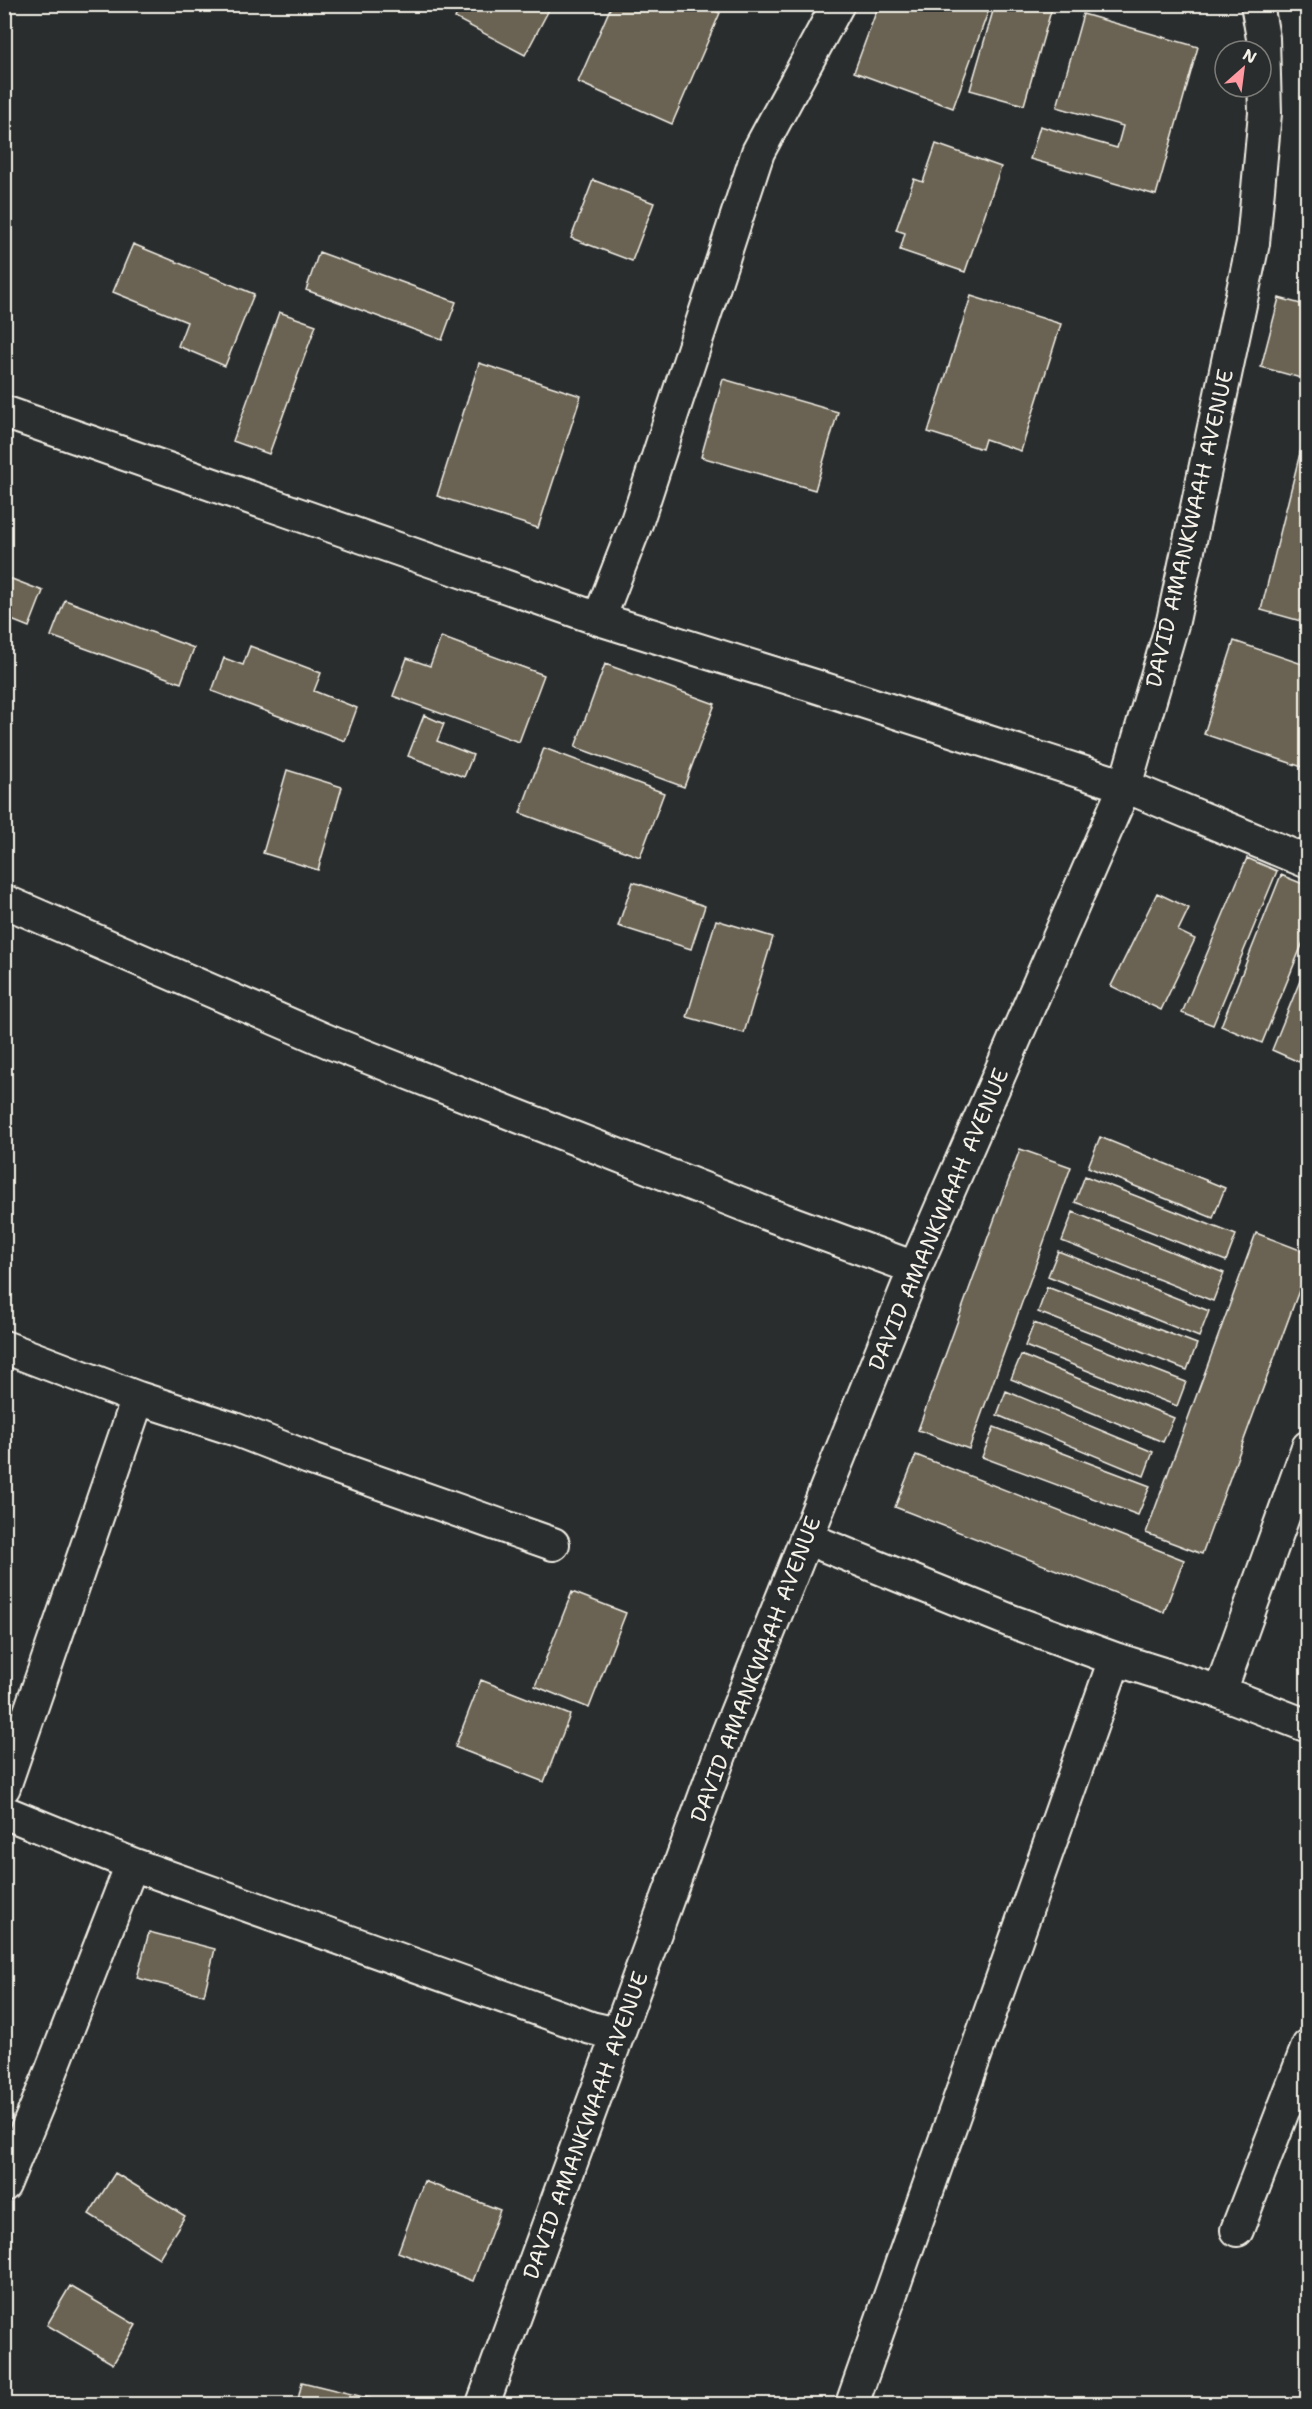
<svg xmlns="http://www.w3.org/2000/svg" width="1312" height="2409" font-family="'Shantell Sans',sans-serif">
<rect width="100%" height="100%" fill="#2a2d2e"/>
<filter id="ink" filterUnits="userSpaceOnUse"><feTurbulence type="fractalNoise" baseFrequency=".0167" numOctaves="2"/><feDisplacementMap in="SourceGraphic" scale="12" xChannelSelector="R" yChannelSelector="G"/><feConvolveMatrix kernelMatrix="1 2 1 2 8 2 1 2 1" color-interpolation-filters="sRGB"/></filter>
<g filter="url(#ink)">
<path fill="#6a6353" stroke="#f4f1e8" stroke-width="1.5" d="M462 4H552L525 55 455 18Z
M612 4H700L720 13 672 124 578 82Z
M879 4H991L953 108 854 72Z
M995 4H1053L1024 105 970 90Z
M1083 14 1198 47 1156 195 1030 159 1040 126 1117 148 1123 126 1057 107Z
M936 144 1001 167 965 272 900 250 905 233 896 230 914 179 923 182Z
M593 180 654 203 632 261 571 238Z
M133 244 254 294 225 366 178 346 187 322 113 292Z
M319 252 456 302 442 340 306 290Z
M971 296 1061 324 1021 451 985 439 982 449 928 432Z
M1279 298 1308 306V380L1261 367Z
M279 312 316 325 269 454 233 441Z
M479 363 581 396 538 528 437 496Z
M723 379 838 412 815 490 701 457Z
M1308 421V623L1261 610Z
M4 576 43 591 29 627 4 617Z
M65 600 194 648 181 683 51 636Z
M441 637 544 675 519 742 393 696 407 658 430 666Z
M1234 641 1308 666V769L1204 734Z
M250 646 321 673 314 691 357 708 345 741 212 691 224 658 243 665Z
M605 664 715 704 684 787 575 747Z
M424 715 444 724 437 741 473 755 464 777 408 756Z
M544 748 664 793 640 857 520 813Z
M287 770 342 787 318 870 263 853Z
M1247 858 1277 871 1213 1025 1182 1013Z
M1281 875 1308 886V930L1262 1043 1221 1026Z
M633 882 705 906 691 949 618 926Z
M1157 893 1189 908 1178 931 1195 939 1161 1010 1111 986Z
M716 920 773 937 744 1033 687 1017Z
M1308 961V1041L1299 1062 1272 1050Z
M1100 1137 1225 1188 1213 1218 1088 1167Z
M1020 1149 1071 1167 969 1449 918 1430Z
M1085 1176 1236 1235 1226 1261 1075 1202Z
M1073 1212 1224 1273 1213 1301 1062 1241Z
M1256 1233 1308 1253V1266L1202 1554 1146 1533Z
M1058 1251 1209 1311 1199 1337 1048 1276Z
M1047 1287 1197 1344 1187 1370 1038 1312Z
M1034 1323 1186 1382 1177 1406 1025 1346Z
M1021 1355 1174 1418 1163 1442 1011 1379Z
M1006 1391 1153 1452 1144 1476 997 1415Z
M994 1427 1150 1486 1138 1515 982 1457Z
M916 1455 1184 1560 1164 1612 895 1507Z
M572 1592 626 1613 589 1708 535 1686Z
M481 1680 570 1715 544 1782 455 1747Z
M149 1932 215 1949 204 1995 137 1978Z
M115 2173 185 2216 159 2258 89 2214Z
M424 2181 500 2210 473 2281 398 2252Z
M70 2286 136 2325 113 2364 47 2325Z
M302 2382 376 2400 375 2404H297Z
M1046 2396 1071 2404H1043Z"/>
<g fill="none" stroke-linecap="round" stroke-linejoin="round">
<g stroke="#f4f1e8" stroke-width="36">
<path id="minor" d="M4 412 599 619 815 686 1125 786 1308 862
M599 619 637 521 758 152 838 4
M4 901 332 1043 765 1213 915 1268
M4 1347 138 1398 234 1429 309 1458 553 1544
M806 1538 1011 1621 1115 1659 1220 1692 1308 1726
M1220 1692 1308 1447
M4 1787 138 1398
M4 1812 132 1864 591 2028 618 2034
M4 2185 51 2072 132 1864
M1237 2230 1308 2046
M483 2404 728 1733 915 1268 1125 786 1173 621 1253 243 1265 113 1263 38 1257 4
M852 2404 1115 1659"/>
</g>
<use href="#minor" stroke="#2a2d2e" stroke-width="32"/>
</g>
</g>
<g text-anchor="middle" stroke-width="4.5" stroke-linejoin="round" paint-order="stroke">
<g font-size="22" fill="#f4f1e8" stroke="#2a2d2e">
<text transform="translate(1189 528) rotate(-77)" y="8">DAVID AMANKWAAH AVENUE</text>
<text transform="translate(938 1219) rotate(-67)" y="8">DAVID AMANKWAAH AVENUE</text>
<text transform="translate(755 1669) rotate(-69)" y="8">DAVID AMANKWAAH AVENUE</text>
<text transform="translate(585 2125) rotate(-70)" y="8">DAVID AMANKWAAH AVENUE</text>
</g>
</g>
<rect width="1312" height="2409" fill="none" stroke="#2a2d2e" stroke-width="24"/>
<rect x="12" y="12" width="1288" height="2385" fill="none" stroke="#f4f1e8" stroke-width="2" filter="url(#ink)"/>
<g transform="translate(1243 69) rotate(28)"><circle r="28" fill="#2a2d2e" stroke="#7b7b78" stroke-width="1.5"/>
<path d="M0-4.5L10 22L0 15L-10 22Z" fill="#ff9aa2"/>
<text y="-9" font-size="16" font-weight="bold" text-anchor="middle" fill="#f4f1e8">N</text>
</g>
</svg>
